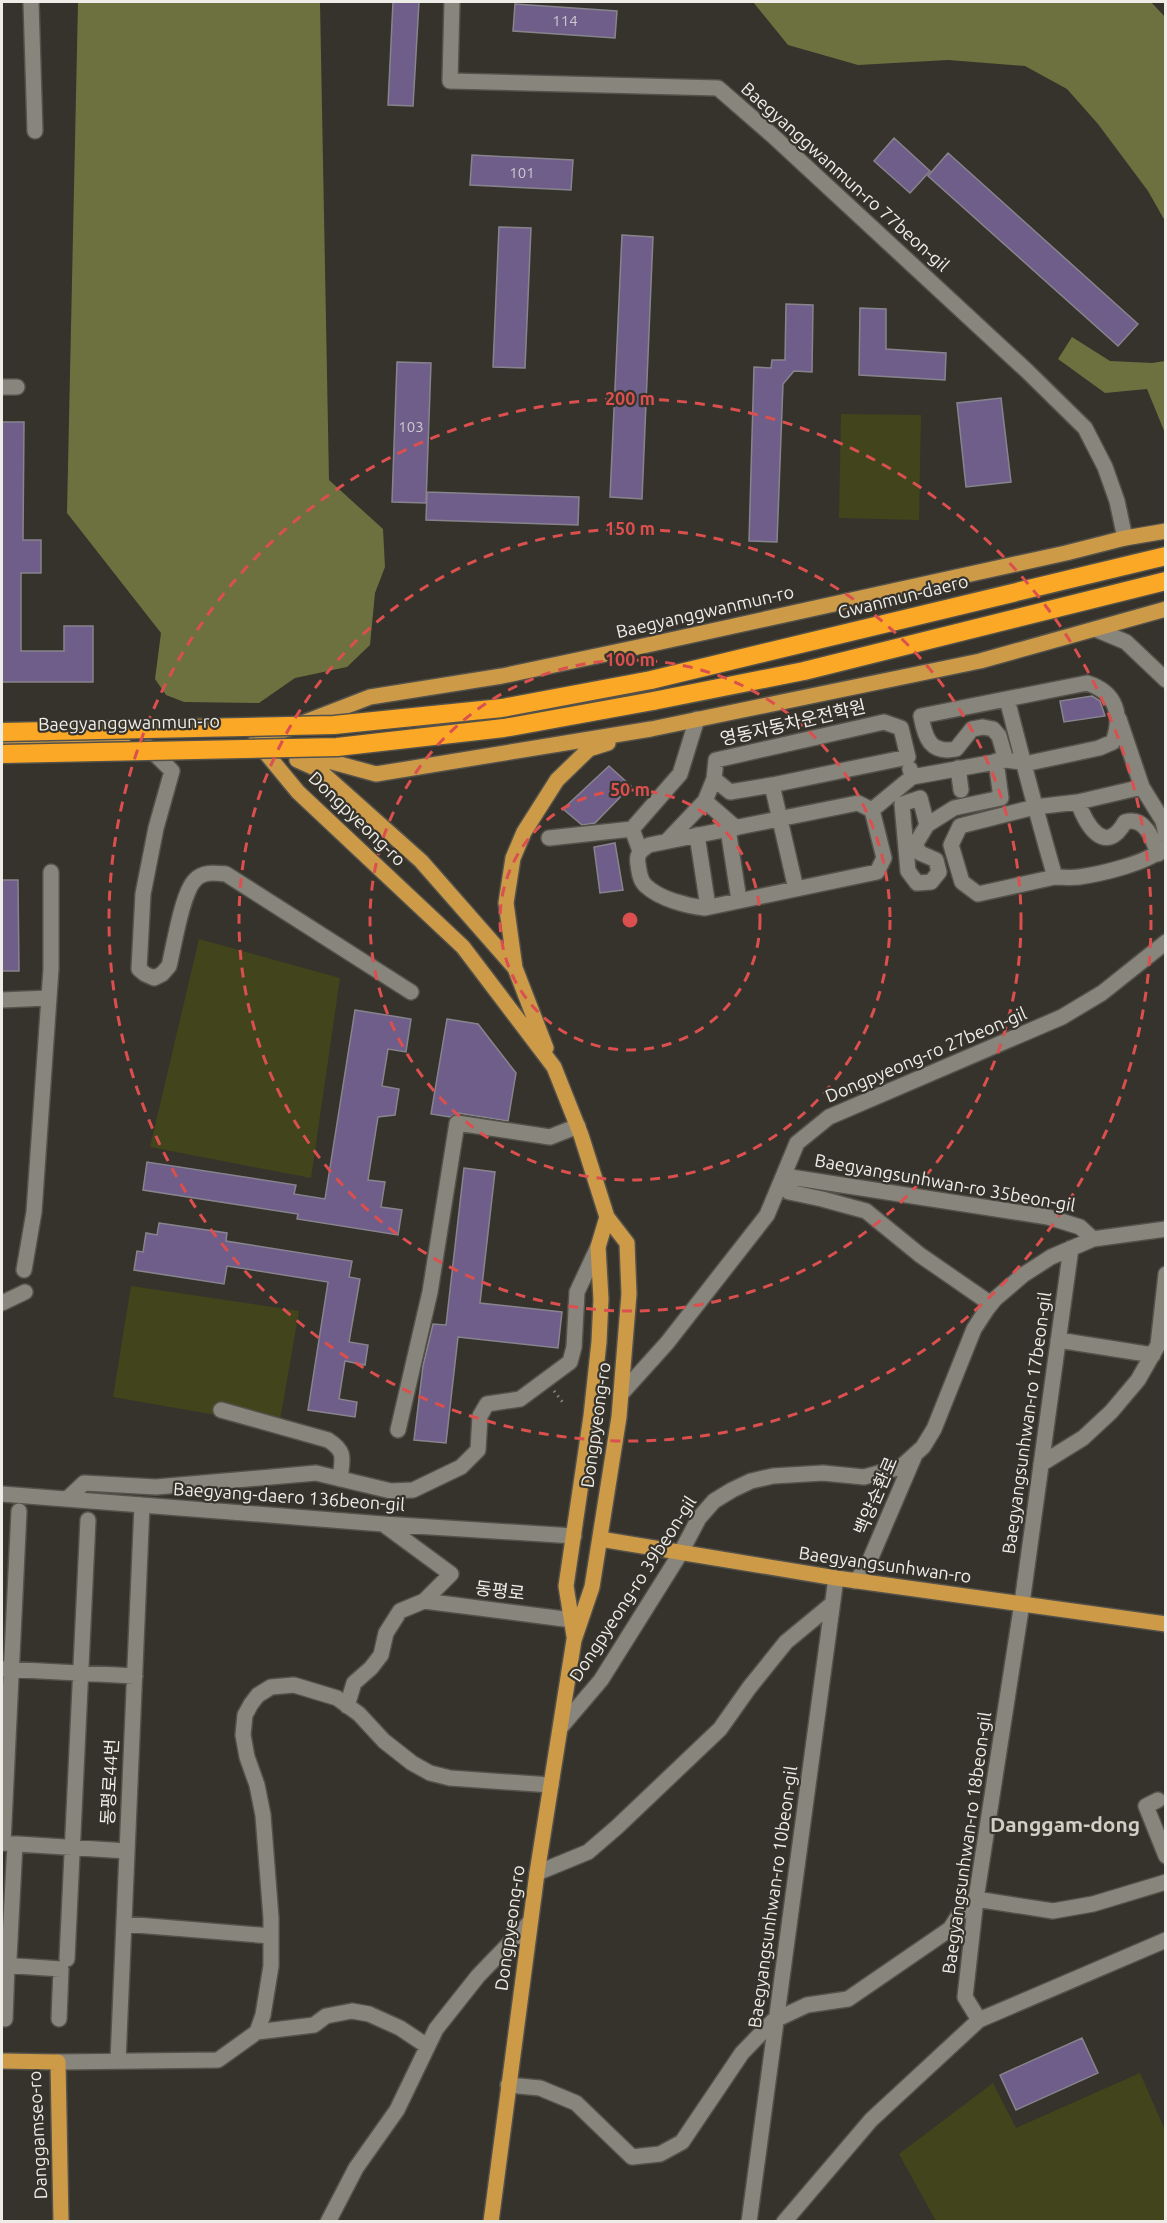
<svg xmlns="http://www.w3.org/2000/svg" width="1167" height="2223" font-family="Ubuntu,'Noto Sans KR',sans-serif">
<rect width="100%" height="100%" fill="#35332b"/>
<path fill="#42451c" d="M841 414 921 415 919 520 839 518Z
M199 939 340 978 311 1178 150 1147Z
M131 1286 299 1311 279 1426 113 1397Z
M1140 2073 1165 2130V2221H936L899 2154 993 2083 1016 2128Z"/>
<path fill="#6d713f" d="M78 2H320L329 480 383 529 385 567 375 593 370 645 347 667 295 678 259 703 184 702 166 695 155 679 161 633 67 513Z
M753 2H1151L1165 17V221L1148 191 1098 124 1067 89 1025 66 948 60 858 65 788 45Z
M1072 337 1110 361 1152 363 1165 361V433L1147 389 1105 393 1058 359Z"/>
<path fill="#6f5e89" stroke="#88848e" stroke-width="1.5" d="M393 2H419L413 106 388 105Z
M515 4 617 11 615 38 513 31Z
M894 138 930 171 910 193 874 161Z
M948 153 1138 324 1118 346 928 176Z
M472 155 573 160 571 190 470 185Z
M499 227 531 228 525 368 493 367Z
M622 235 653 237 642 499 610 497Z
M786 304 813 305 812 372 794 371 783 384 777 542 749 541 754 367 771 368 772 360H785Z
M860 308 886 309V349L946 353 945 380 859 375Z
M397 362 431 363 426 503 392 502Z
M1001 398 1011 482 966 487 957 403Z
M2 422H24L23 540H41V573H21V651H64V626H93V682H2Z
M427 492 579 497 578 525 426 520Z
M1092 696 1100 701 1105 716 1064 722 1060 701Z
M609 766 631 786 595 823 582 825 563 809Z
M615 843 623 890 600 893 594 847Z
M2 880H18L19 971H2Z
M355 1010 411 1019 406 1052 388 1049 382 1086 399 1089 395 1115 378 1117 368 1180 385 1182 381 1207 402 1210 398 1235 297 1219 298 1214 143 1190 147 1162 296 1185 294 1194 325 1199Z
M447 1019 478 1024 516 1073 508 1121 458 1113 450 1117 431 1114Z
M464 1168 495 1172 480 1303 562 1312 558 1348 458 1337 446 1443 414 1440 423 1366 433 1324 446 1325Z
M159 1223 227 1233 226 1241 352 1261 349 1277 360 1279 349 1342 368 1345 365 1365 345 1361 339 1399 357 1402 355 1417 308 1410 328 1282 227 1266 224 1284 134 1270 137 1251 143 1252 146 1233 157 1235Z
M1082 2038 1098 2073 1016 2110 1000 2075Z"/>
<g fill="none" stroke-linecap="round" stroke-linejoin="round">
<g stroke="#53514a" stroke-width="18">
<path id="minor" d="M31 2 35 131
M452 2 450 81 718 88 772 135 1027 371 1085 428 1105 467 1117 501 1125 538
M2 387H17
M1095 629 1126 642 1166 680
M1007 699C1022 758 1038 818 1055 877L978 894 962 882 951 845 960 826 1035 807 1078 802
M1119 719 1142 787
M148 747 172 771 156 828 143 894 139 969 145 974 154 978 162 974 169 966C174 946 182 893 195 880 203 871 216 873 226 874L411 992
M958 768 961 790
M912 777 1006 760 999 736 993 729 983 727 972 729 956 749C930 754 925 738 921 716L1087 683C1116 692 1123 715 1113 742L1099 748 1029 763 1006 760
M714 779 705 801 736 828
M772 785 908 757 901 728 884 722 716 760 714 779 730 792 772 785 796 889
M858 803 872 810 884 858 877 872 705 908C687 906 660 899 646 886 640 881 639 872 638 864 636 854 641 850 649 845Z
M872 810 912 777 910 769
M927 825 915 845 920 853 936 860 939 872 931 882 917 883 908 871 902 804 920 798 927 825 954 808 1001 798 996 761
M728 829 739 900
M697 835 708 907
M549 838 632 829
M667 841 705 801
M640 851 632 829 680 774 697 719
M1158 854C1153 839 1145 816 1125 822 1105 857 1086 825 1078 802L1142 787 1163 821 1166 835
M1055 877C1063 877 1071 878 1079 877 1100 874 1149 863 1163 848
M2 1000 48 998
M24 1270 34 1212 51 969V872
M2 1303 25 1292
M991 1304 920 1255 866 1211 822 1199 789 1192 784 1176 1048 1217 1080 1227 1093 1239
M1058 1340 1153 1355
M621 1394 667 1343 767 1215 797 1143 829 1117 1062 1017 1102 993 1166 942
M221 1410 328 1440C347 1452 342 1459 340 1479
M398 1430 430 1292 457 1123 550 1137 578 1126
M1041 1464 1083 1438 1111 1412 1138 1380 1158 1345 1166 1274
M2 1494 383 1524 574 1536
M67 1499 84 1483 156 1487 316 1473 391 1491 413 1490 461 1467 478 1450 480 1416 487 1404 520 1399 570 1362 574 1347 577 1292 598 1247
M855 1581 866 1569 914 1457
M424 1601 572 1620
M3 1669 135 1676
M347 1706 354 1683 371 1668 381 1655 386 1633 400 1611 424 1601 451 1574 383 1524
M561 1727 601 1680 680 1554 699 1518 714 1501 732 1490 751 1481 773 1476 823 1473 864 1477 901 1467 923 1447 934 1429 974 1329 987 1309 995 1299 1023 1275 1051 1257 1093 1239 1166 1229
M1158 1800 1146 1806 1166 1856
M2 1843 127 1851
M3 1843 19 1511
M537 1873 588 1852 617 1827 720 1729 749 1688 786 1642 832 1604
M124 1924 271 1936
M9 1958 15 1844
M67 1959 88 1520
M2 1965 61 1969 59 2019
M5 2019 7 1966
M979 2020 965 1997 976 1899 1022 1603 1071 1248
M257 2032 314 2025 326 2016 352 2011 369 2014 400 2028 427 2046
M118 2061 142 1505
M58 2062 218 2060 257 2032 263 2015 271 1966V1918L263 1815 257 1785 247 1757 243 1735 245 1715 251 1704 258 1695 271 1687 294 1685 337 1698 359 1714 384 1741 412 1763 430 1773 450 1778 551 1785
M508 2085 540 2088 576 2103 632 2157 660 2154 682 2142 742 2053 773 2021 807 2005 848 1999 950 1929 967 1902 976 1899 1053 1911 1093 1904 1166 1882
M328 2222 356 2168 397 2110 436 2029 478 1976 530 1922
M749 2222 836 1578
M784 2222 871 2120 979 2020 1166 1940"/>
</g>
<g stroke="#53514a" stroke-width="18">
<path id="major" d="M256 741 298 792 463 947 554 1067 581 1135 607 1217 627 1243 629 1294 619 1417 592 1587 574 1640 537 1873 491 2222
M256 741 370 697 502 676 629 649 1066 553 1125 538 1166 531
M2 744 123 743
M292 751 376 774 651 729 980 661 1166 609
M297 760 319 770 421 861 515 968
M546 1048 515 968 506 903 513 858 524 832 557 780 589 749 608 743
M600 1539 836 1578 1166 1624
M574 1636 566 1586 591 1416 599 1342 601 1299 598 1247 607 1217
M2 2061 58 2062 61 2222"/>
</g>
<g stroke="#53514a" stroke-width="21">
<path id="highway" d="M651 680 1166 556
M653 701 804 671 1166 581"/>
</g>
<path stroke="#8c8a83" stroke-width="3" stroke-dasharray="1.5 4.5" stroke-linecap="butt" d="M554 1391 564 1404"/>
<use href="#minor" stroke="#88867c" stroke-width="15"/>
<use href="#major" stroke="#cd9a48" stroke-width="15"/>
<use href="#highway" stroke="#fba826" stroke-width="18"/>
<g stroke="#53514a" stroke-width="21" stroke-linecap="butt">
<path id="highway-bridge" d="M2 732 334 725 502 708 651 680
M2 754 337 747 504 728 653 701"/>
</g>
<use href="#highway-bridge" stroke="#fba826" stroke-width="18"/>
</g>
<g fill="none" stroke="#db4f4e" stroke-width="3" stroke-dasharray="10 8">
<circle cx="630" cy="920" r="130"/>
<circle cx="630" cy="920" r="260"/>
<circle cx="630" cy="920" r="391"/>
<circle cx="630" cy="920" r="521"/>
</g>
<g text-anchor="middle" stroke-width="4.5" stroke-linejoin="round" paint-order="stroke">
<g font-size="15" fill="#cec8d0">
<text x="565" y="26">114</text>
<text x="522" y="178">101</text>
<text x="411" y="432">103</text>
</g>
<g font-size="18" fill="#eeece7" stroke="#35332b">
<text transform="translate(845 177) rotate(42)" y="6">Baegyanggwanmun-ro 77beon-gil</text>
<text transform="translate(903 597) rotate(-14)" y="6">Gwanmun-daero</text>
<text transform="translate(705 612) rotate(-13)" y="6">Baegyanggwanmun-ro</text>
<text transform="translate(129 723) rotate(-1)" y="6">Baegyanggwanmun-ro</text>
<text transform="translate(793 723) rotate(-13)" y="6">영동자동차운전학원</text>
<text transform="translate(357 819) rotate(44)" y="6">Dongpyeong-ro</text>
<text transform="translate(926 1055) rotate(-23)" y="6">Dongpyeong-ro 27beon-gil</text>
<text transform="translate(945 1183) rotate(10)" y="6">Baegyangsunhwan-ro 35beon-gil</text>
<text transform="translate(1027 1423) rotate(-82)" y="6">Baegyangsunhwan-ro 17beon-gil</text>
<text transform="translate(596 1425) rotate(-82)" y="6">Dongpyeong-ro</text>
<text transform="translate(876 1496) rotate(-67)" y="6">백양순환로</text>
<text transform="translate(289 1497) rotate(4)" y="6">Baegyang-daero 136beon-gil</text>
<text transform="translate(885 1565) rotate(8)" y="6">Baegyangsunhwan-ro</text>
<text transform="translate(633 1589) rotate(-57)" y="6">Dongpyeong-ro 39beon-gil</text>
<text transform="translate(500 1591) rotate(7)" y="6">동평로</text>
<text transform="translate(110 1782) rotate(-87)" y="6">동평로44번</text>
<text transform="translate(967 1843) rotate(-82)" y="6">Baegyangsunhwan-ro 18beon-gil</text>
<text transform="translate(773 1897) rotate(-82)" y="6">Baegyangsunhwan-ro 10beon-gil</text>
<text transform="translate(510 1928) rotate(-82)" y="6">Dongpyeong-ro</text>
<text transform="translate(38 2135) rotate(-93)" y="6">Danggamseo-ro</text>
</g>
<g font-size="21" font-weight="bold" fill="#d1cfc4" stroke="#35332b">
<text x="1065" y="1832">Danggam-dong</text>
</g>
</g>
<circle cx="630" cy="920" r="9" fill="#db4f4e" stroke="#35332b" stroke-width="3"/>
<g font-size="18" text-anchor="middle" font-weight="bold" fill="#db4f4e" stroke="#35332b" stroke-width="4.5" stroke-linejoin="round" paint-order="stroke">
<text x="630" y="405">200 m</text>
<text x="630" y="535">150 m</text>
<text x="630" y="666">100 m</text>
<text x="630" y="796">50 m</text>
</g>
<rect width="1167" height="2223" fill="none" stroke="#eeece7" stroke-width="6"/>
</svg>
